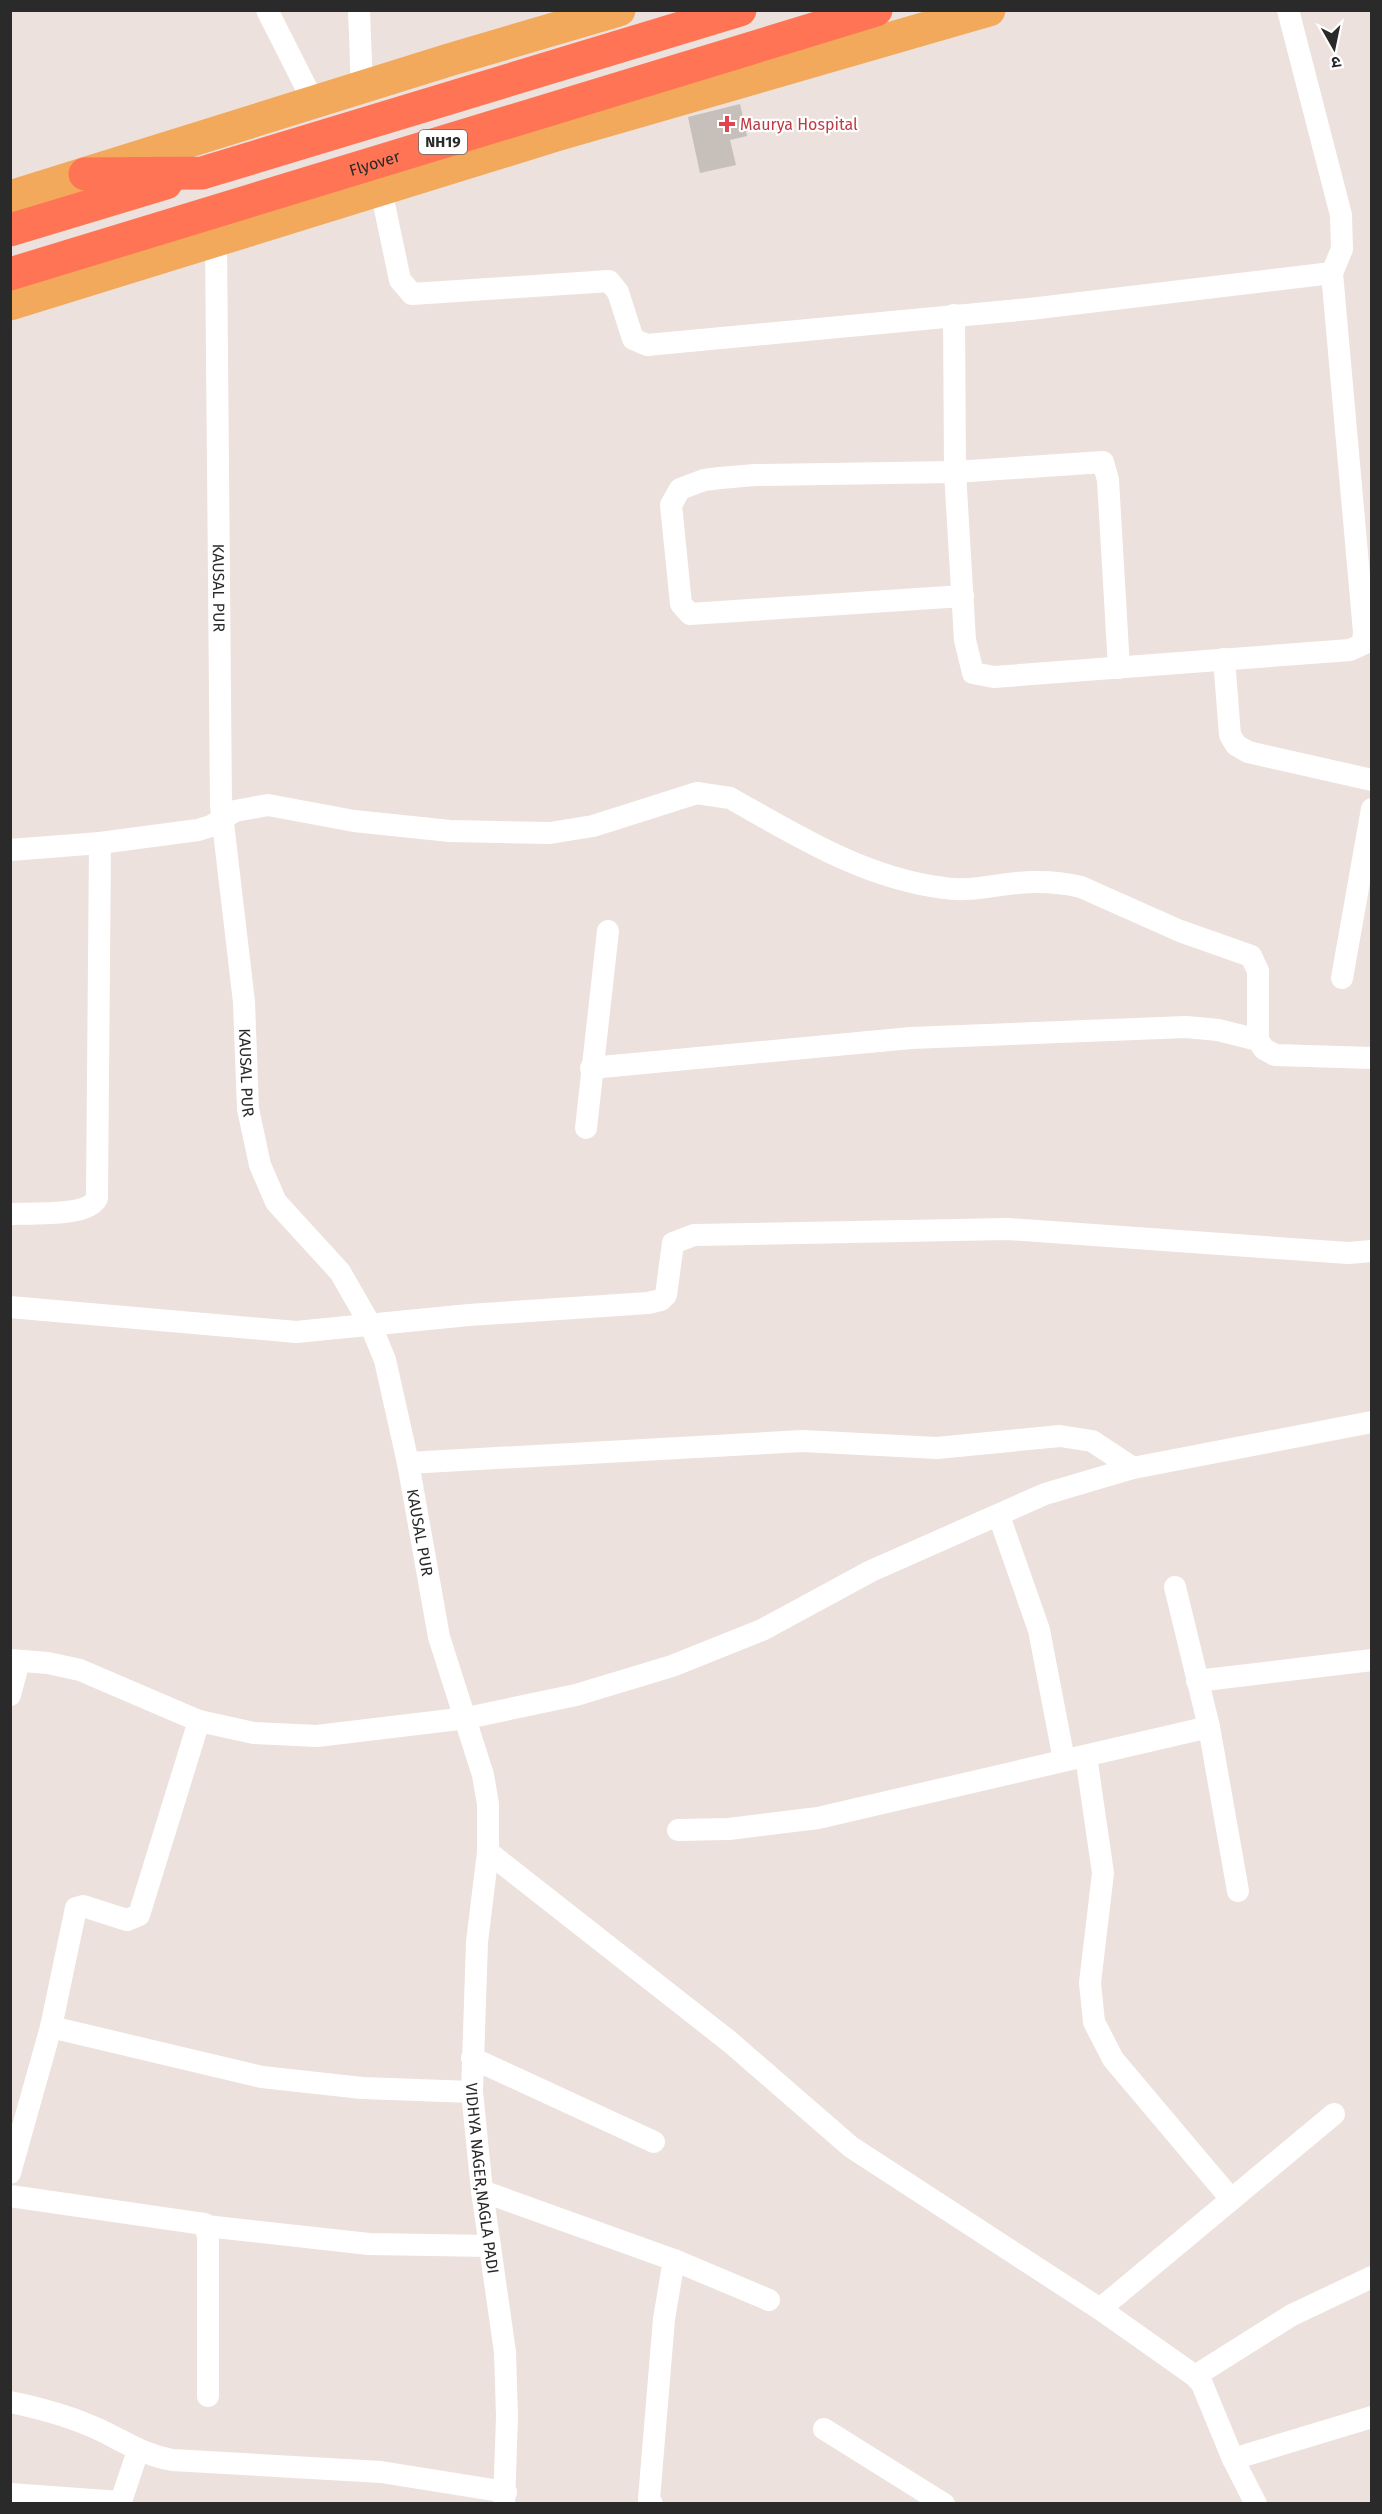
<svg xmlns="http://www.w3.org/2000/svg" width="1382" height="2514" font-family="'Fira Sans','Noto Sans Devanagari',sans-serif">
<rect width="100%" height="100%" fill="#ece1dc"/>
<path fill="#c7bfba" d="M740 104 747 136 730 140 736 165 700 173 688 117Z"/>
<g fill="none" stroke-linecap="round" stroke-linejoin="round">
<g stroke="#fff" stroke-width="22">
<path d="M267 10 314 103"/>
<path d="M359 10 362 89"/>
<path d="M381 190 400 280 412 294 609 281 618 292 633 339 647 345 1030 309 1332 273 1342 249 1341 215 1288 10"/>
<path id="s1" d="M216 242 221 806 244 1002 248 1109 260 1165 276 1202 340 1272 371 1326 385 1360 408 1463 439 1637 483 1775 488 1804V1852L477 1942 472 2092 482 2191 505 2352 507 2417 504 2504"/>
<path d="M954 315 955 472 965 640 973 673 994 677 1350 650 1363 644 1364 632 1332 273"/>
<path d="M963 596 690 614 681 604 671 505 680 489 704 480 720 478 755 475 955 472 1103 462 1108 480 1119 668"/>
<path d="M1224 659 1230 735 1236 745 1248 752 1372 780"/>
<path d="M10 850 100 843 198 830 211 826 235 811 268 805 354 821 450 831 550 833 593 826 697 793 730 798C798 836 864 878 944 888 969 892 993 885 1017 883 1039 881 1060 882 1081 887L1180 931 1251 956 1258 971V1040L1264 1049 1275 1055 1372 1058"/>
<path d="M1342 978 1372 809"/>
<path d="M591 1068 911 1038 1186 1027 1218 1030 1258 1040"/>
<path d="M586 1128 608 931"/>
<path d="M10 1214C30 1213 89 1217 97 1198L100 843"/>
<path d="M10 1307 296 1332 469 1315 648 1303 661 1300 666 1295 673 1243 694 1235 1008 1229 1348 1253 1372 1251"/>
<path d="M408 1463 803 1441 937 1448 1060 1436 1092 1441 1133 1468"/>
<path d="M999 1516 1039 1630 1064 1760"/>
<path d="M1175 1587 1209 1727 1238 1891"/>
<path d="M10 1660 48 1663 80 1670 199 1721 254 1733 317 1736 467 1718 576 1695 672 1666 762 1630 871 1571 1045 1494 1133 1468 1372 1422"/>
<path d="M1197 1681 1372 1660"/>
<path d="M10 1695 19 1661"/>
<path d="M1086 1756 1103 1873 1090 1983 1094 2022 1113 2059 1231 2199"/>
<path d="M678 1830 729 1829 818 1818 1209 1727"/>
<path d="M488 1852 730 2042 851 2147 1100 2309 1334 2114"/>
<path d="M51 2027 262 2077 362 2088 472 2092"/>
<path d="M472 2058 654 2142"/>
<path d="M10 2173 51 2027 76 1908 83 1906 127 1920 139 1915 199 1721"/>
<path d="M482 2191 674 2260 769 2300"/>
<path d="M10 2196 204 2224 208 2236V2396"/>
<path d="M206 2226 369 2244 490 2246"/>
<path d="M1100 2309 1195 2376 1202 2384 1233 2459 1256 2504"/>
<path d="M1195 2376 1292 2315 1372 2277"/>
<path d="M10 2402C40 2408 72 2417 100 2430 125 2442 144 2455 172 2460L381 2472 506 2492"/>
<path d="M824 2429 944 2504"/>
<path d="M1233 2459 1372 2417"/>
<path d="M10 2494 120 2502"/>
<path d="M120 2504 138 2451"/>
<path d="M652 2504 649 2499 664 2319 674 2260"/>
</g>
<path stroke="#f2a95b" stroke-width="33" d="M10 197 452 59 619 10
M10 304 556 135 989 10"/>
<g stroke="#ff7454" stroke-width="33">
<path d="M85 174 202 173 740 10"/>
<path d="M10 230 166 183"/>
<path id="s2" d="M10 274 876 10"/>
</g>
</g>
<path fill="#e0444e" stroke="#fff" stroke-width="2" d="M724 115h6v6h6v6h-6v6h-6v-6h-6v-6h6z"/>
<g text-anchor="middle" stroke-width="4.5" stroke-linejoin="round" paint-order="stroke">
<rect fill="#fff" stroke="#6a6a6a" stroke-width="1.5" x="419" y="130" width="48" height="24" rx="4.5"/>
<g font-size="15" font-weight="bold" fill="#2a2a2a">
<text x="443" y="147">NH19</text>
</g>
<g font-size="16" fill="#be3a42" stroke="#fff" text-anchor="start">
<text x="740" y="130">Maurya Hospital</text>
</g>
<g font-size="16" fill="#2a2a2a" stroke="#fff">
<text dy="6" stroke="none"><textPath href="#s2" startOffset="381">Flyover</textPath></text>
<text dy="6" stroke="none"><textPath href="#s1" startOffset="346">KAUSAL PUR</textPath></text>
<text dy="6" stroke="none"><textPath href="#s1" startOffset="832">KAUSAL PUR</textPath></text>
<text dy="6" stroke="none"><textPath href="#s1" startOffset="1336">KAUSAL PUR</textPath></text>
<text dy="6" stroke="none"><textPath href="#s1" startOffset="1992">VIDHYA NAGER,NAGLA PADI</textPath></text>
</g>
</g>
<rect width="1382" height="2514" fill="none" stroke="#2a2a2a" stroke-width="24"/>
<g transform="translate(1334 48) rotate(171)" stroke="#ffffff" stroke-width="4.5" paint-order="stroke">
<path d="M0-4.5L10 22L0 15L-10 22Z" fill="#2a2a2a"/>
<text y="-9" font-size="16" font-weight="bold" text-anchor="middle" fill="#2a2a2a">उ</text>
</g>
</svg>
